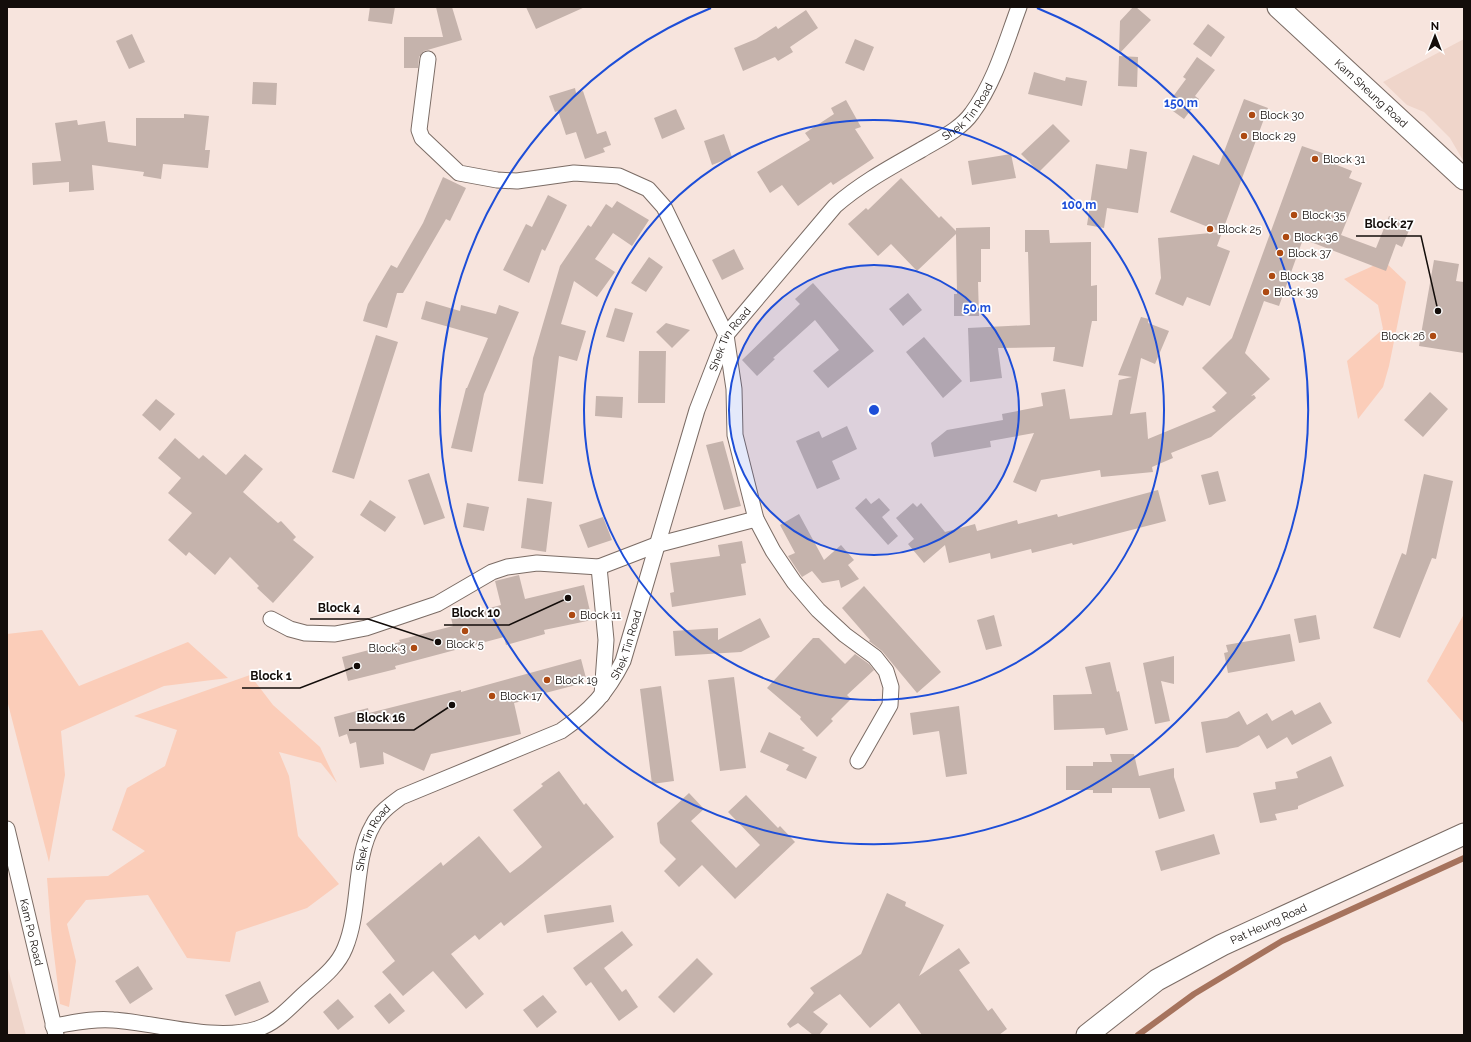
<svg xmlns="http://www.w3.org/2000/svg" width="1471" height="1042" font-family="Raleway,sans-serif">
<rect width="100%" height="100%" fill="#f7e4dd"/>
<path fill="#efd5ca" d="M1464 39V162L1450 138 1424 112 1407 105 1383 82Z
M7 965 26 1035H7Z"/>
<path fill="#fbcdb9" d="M1384 261 1406 282 1389 366 1383 387 1358 419 1347 361 1383 329 1378 305 1344 279Z
M1464 614V724L1427 681Z
M42 630 79 686 188 642 228 678 164 686 61 731 65 775 49 862 7 700V634Z
M250 675 273 705 320 747 337 783 321 763 279 752 289 776 298 836 339 884 307 908 236 932 230 962 187 958 148 895 86 900 67 924 76 961 69 1007 60 1004 51 930 47 878 108 876 145 851 112 830 127 788 165 766 177 730 134 716Z"/>
<g fill="none" stroke-linecap="round" stroke-linejoin="round">
<path stroke="#a6735d" stroke-width="6" d="M1138 1035 1194 994 1282 941 1464 858"/>
</g>
<path fill="#c5b3ac" d="M370 7H395L392 24 368 21Z
M436 7H452L462 40 424 51 419 57 418 68H404V37H443Z
M526 7H585L536 29Z
M1133 7H1136L1151 20 1119 54 1120 21Z
M806 10 818 28 790 47 793 52 778 61 775 57 743 71 734 48 756 39 776 26 778 29Z
M1208 24 1225 37 1211 57 1193 44Z
M132 34 145 62 129 69 116 41Z
M855 39 874 47 864 71 845 63Z
M1119 56 1138 57 1137 87 1118 86Z
M1197 57 1215 70 1195 96 1199 99 1184 119 1166 106 1186 79 1183 77Z
M1034 72 1065 81 1066 77 1087 81 1082 106 1028 94Z
M253 82 277 83 276 105 252 104Z
M575 88 576 93 583 91 597 134 606 131 611 145 603 148 605 152 585 159 576 132 566 135 558 111 555 112 549 96Z
M1244 99 1268 108 1217 246 1230 251 1210 306 1187 297 1183 306 1155 294 1161 278 1158 238 1221 232 1170 212 1193 155 1219 165Z
M846 100 861 127 855 129 874 158 833 185 831 182 798 206 782 185 770 193 757 172 810 140 805 133 834 114 831 108Z
M676 109 685 129 662 139 654 118Z
M184 114 209 116 205 150H210L208 168 163 164 161 179 143 176 144 172 92 165 94 190 69 192V182L33 185 32 163 61 161 55 123 77 120 78 125 105 121 108 142 136 146V118H184Z
M1053 124 1070 141 1039 172 1021 154Z
M724 134 732 157 712 165 704 141Z
M1302 146 1334 157 1332 163 1352 171 1349 178 1362 183 1341 235 1376 248 1389 216 1407 223 1405 226 1410 228 1402 247 1396 244 1386 271 1303 239 1279 306 1264 301 1245 353 1270 379 1251 396 1254 395 1256 398 1211 437 1171 453 1173 458 1152 467 1153 472 1101 477 1100 470 1041 480 1036 492 1013 482 1034 433 990 441 991 447 934 457 931 443 947 430 1003 420 1002 414 1043 406 1041 393 1065 389 1070 419 1112 415 1119 380 1132 377 1118 375 1141 317 1149 319 1148 323 1169 331 1155 364 1141 358 1130 414 1146 412 1148 439 1216 411 1212 407 1227 393 1202 368 1232 338Z
M1130 149 1147 152 1138 213 1107 208 1104 228 1087 225 1096 164 1127 169Z
M1011 154 1016 178 972 185 968 161Z
M443 177 466 188 450 221 446 219 403 293H397L387 328 363 321 368 304 391 265 397 268 423 223Z
M901 178 939 218 941 216 956 231V228L990 227V249H981V282H978L979 316H954V294H957L956 234 917 271 891 244 878 256 848 224 866 208 868 210Z
M548 195 567 205 545 251 542 249 529 283 503 270 526 224 532 227Z
M617 201 649 220 632 246 613 233 595 259 615 272 597 297 574 281 561 324 586 331 577 361 559 356 543 484 518 481 533 358 560 266 588 225 591 227 606 204 612 208Z
M1025 230H1049L1050 243 1091 242V286L1097 285V321H1092L1083 367 1053 361 1055 347 998 348 1002 378 970 382 968 328 1030 325 1028 252H1025Z
M734 249 744 269 722 280 712 260Z
M649 257 663 267 646 292 631 283Z
M1434 260 1459 264 1456 281 1464 282V353L1419 346Z
M813 283 874 351 828 388 813 371 839 350 815 320 773 358 775 359 757 376 742 360 800 304 795 299Z
M908 293 922 310 903 326 889 309Z
M426 301 460 311 461 305 496 314 499 305 519 312 484 394 472 452 451 448 466 388H467L488 338 421 319Z
M615 308 633 313 624 342 606 337Z
M666 323 690 330 672 348 656 332Z
M376 335 398 342 354 479 332 472Z
M924 337 962 381 943 398 906 352Z
M639 351H666L665 403H638Z
M1430 392 1448 409 1423 437 1404 420Z
M596 396 623 397 622 418 595 416Z
M156 399 175 414 160 431 142 415Z
M847 426 857 449 832 461 840 479 817 489 796 441 819 431 822 438Z
M175 438 199 459 203 455 226 475 245 454 263 469 243 492 278 523 281 521 296 537 293 540 314 557 273 603 257 588 259 586 230 557 215 575 189 552 186 556 168 540 192 513 168 493 181 478 158 458Z
M723 441 741 506 724 510 706 445Z
M1218 471 1226 501 1209 505 1201 475Z
M429 473 445 518 424 525 408 480Z
M1424 474 1453 481 1436 559 1432 558 1400 638 1373 628 1402 553 1406 555Z
M1158 490 1166 521 1073 545 1072 543 1032 553 1031 549 991 559 990 553 949 563 945 545 924 563 908 544 914 539 896 518 913 503 917 507 921 503 945 532 975 524 977 531 1017 520 1018 524 1057 514 1058 517Z
M527 498 552 502 546 552 521 548Z
M866 498 871 504 879 498 890 510 882 517 898 536 888 545 855 508Z
M370 500 396 517 385 532 360 515Z
M467 503 489 507 484 531 463 527Z
M799 514 824 560 841 545 854 560 848 565 859 579 841 588 839 580 822 583 812 571 802 577 788 556 795 553 780 525Z
M603 517 612 540 588 548 579 525Z
M742 541 746 563 741 564 746 595 672 607 670 593 674 592 670 563 720 556 718 545Z
M519 575 525 599 584 585 592 620 544 630 545 634 506 645 504 637 395 666 396 669 348 681 342 657 400 642 399 640 453 626 451 618 501 605 495 581Z
M864 586 941 672 917 693 882 651 869 641 870 640 842 608Z
M994 615 1002 646 986 650 977 620Z
M1316 615 1320 639 1299 643 1294 619Z
M760 618 770 637 741 652 675 656 673 631 718 628V640Z
M1290 634 1295 661 1228 673 1224 653 1228 652 1226 645Z
M813 638H819L845 664 855 654 869 664 874 670 847 695 851 699 831 719 833 721 817 737 800 719 801 717 767 688Z
M1174 656V684L1161 681 1170 721 1155 724 1143 663Z
M581 659 586 678 575 680 576 685 530 697 531 699 514 703 521 734 431 754 424 771 383 752 384 764 360 768 356 742 350 744 347 734 339 737 334 717 368 708 369 713 461 690V692Z
M1110 662 1117 692 1119 691 1128 730 1106 735 1104 728 1054 730 1053 695 1092 694 1085 667Z
M734 677 746 768 720 771 708 680Z
M661 686 674 781 652 784 640 689Z
M1320 702 1332 723 1292 745 1287 737 1267 749 1259 735 1238 747 1206 753 1201 722 1227 718 1239 711 1247 725 1267 713 1272 721 1292 710 1295 715Z
M959 706 967 774 946 777 939 731 913 735 910 713Z
M769 732 805 748 802 750 817 757 806 779 786 770 789 765 760 752Z
M1110 754H1134L1139 776 1174 768V777L1185 811 1159 819 1150 788H1112V793H1093V790H1066V766H1093V762H1112Z
M1331 756 1344 786 1298 806V809L1275 814 1277 820 1260 823 1253 793 1276 789 1275 782 1298 778 1296 772Z
M559 771 584 805 586 803 614 837 504 926 501 922 479 940 475 935 451 954 484 994 466 1009 433 971 403 996 382 972 395 961 366 924 441 862 443 866 479 836 510 873 522 864 542 847 513 810 543 786 541 784Z
M689 793 704 809 691 821 736 868 760 845 728 812 746 795 778 828 780 826 795 842 735 899 702 865 679 887 664 871 676 859 660 843 657 823Z
M1214 834 1220 854 1161 871 1155 851Z
M887 893 906 902 905 906 944 925 919 976 959 948 970 963 959 970 988 1011 992 1008 1007 1029 999 1035H922L899 1003 870 1028 840 994 813 1012 828 1024 819 1035H813L798 1023 790 1028 787 1024 814 993 810 988 861 954Z
M611 905 614 922 547 933 544 915Z
M622 931 633 945 604 968 622 992 626 989 638 1007 619 1021 591 982 586 986 573 968Z
M697 958 713 974 674 1013 658 997Z
M138 966 153 989 130 1004 115 981Z
M260 981 269 1002 235 1016 225 995Z
M390 993 405 1011 389 1024 374 1006Z
M543 995 557 1012 537 1028 523 1010Z
M338 999 354 1017 338 1030 323 1012Z"/>
<g fill="none" stroke-linecap="round" stroke-linejoin="round">
<g stroke="#7b6c65" stroke-width="17">
<g id="minor">
<path d="M428 59 419 130 422 138 459 173 497 180 517 181 574 173 619 176 648 189 664 207 726 335 734 389 735 435 756 519 773 551 794 582 818 610 845 635 875 657 886 671 891 687 890 705 858 761"/>
<path d="M271 619 290 629 305 633 335 634 366 628 437 604 492 572 507 567 537 563 599 567"/>
<path d="M602 695 606 640 599 567 656 545 756 519"/>
<path id="s1" d="M7 829 56 1035"/>
<path id="s2" d="M53 1026C73 1023 93 1018 113 1020 157 1023 216 1042 257 1029 276 1023 289 1008 303 995 318 981 337 968 345 948 361 910 353 859 373 825 379 813 390 805 401 797L561 731C590 711 607 693 623 661L697 410 726 335 835 206C861 183 891 167 921 150 939 139 960 130 972 113 995 82 1006 42 1019 7"/>
</g>
</g>
<g stroke="#7b6c65" stroke-width="23">
<g id="secondary">
<path id="s3" d="M1278 7 1464 179"/>
<path id="s4" d="M1087 1035 1157 980 1222 945 1464 834"/>
</g>
</g>
<use href="#minor" stroke="#fff" stroke-width="15"/>
<use href="#secondary" stroke="#fff" stroke-width="21"/>
</g>
<circle cx="874" cy="410" r="145" fill="#1d4ed8" fill-opacity=".12"/>
<g fill="none" stroke="#1d4ed8" stroke-width="2">
<circle cx="874" cy="410" r="145"/>
<circle cx="874" cy="410" r="290"/>
<path d="M1037 8A434 434 0 1 1 711 8"/>
</g>
<g fill="#ad4a12" stroke="#fff" stroke-width="1.5">
<circle cx="1252" cy="115" r="4"/>
<circle cx="1244" cy="136" r="4"/>
<circle cx="1315" cy="159" r="4"/>
<circle cx="1294" cy="215" r="4"/>
<circle cx="1210" cy="229" r="4"/>
<circle cx="1286" cy="237" r="4"/>
<circle cx="1280" cy="253" r="4"/>
<circle cx="1272" cy="276" r="4"/>
<circle cx="1266" cy="292" r="4"/>
<circle cx="1433" cy="336" r="4"/>
<circle cx="572" cy="615" r="4"/>
<circle cx="465" cy="631" r="4"/>
<circle cx="414" cy="648" r="4"/>
<circle cx="547" cy="680" r="4"/>
<circle cx="492" cy="696" r="4"/>
</g>
<g text-anchor="middle" stroke-width="3.5" stroke-linejoin="round" paint-order="stroke">
<g font-size="11" fill="#130d0a" stroke="#fff">
<text dy="4" stroke="none"><textPath href="#s3" startOffset="127">Kam Sheung Road</textPath></text>
<text dy="4" stroke="none"><textPath href="#s2" startOffset="1437">Shek Tin Road</textPath></text>
<text dy="4" stroke="none"><textPath href="#s2" startOffset="1102">Shek Tin Road</textPath></text>
<text dy="4" stroke="none"><textPath href="#s2" startOffset="778">Shek Tin Road</textPath></text>
<text dy="4" stroke="none"><textPath href="#s2" startOffset="442">Shek Tin Road</textPath></text>
<text dy="4" stroke="none"><textPath href="#s4" startOffset="214">Pat Heung Road</textPath></text>
<text dy="4" stroke="none"><textPath href="#s1" startOffset="106">Kam Po Road</textPath></text>
</g>
<g font-size="11" fill="#130d0a" stroke="#fff" text-anchor="start">
<text x="1260" y="119">Block 30</text>
<text x="1252" y="140">Block 29</text>
<text x="1323" y="163">Block 31</text>
<text x="1302" y="219">Block 35</text>
<text x="1218" y="233">Block 25</text>
<text x="1294" y="241">Block 36</text>
<text x="1288" y="257">Block 37</text>
<text x="1280" y="280">Block 38</text>
<text x="1274" y="296">Block 39</text>
<text x="1425" y="340" text-anchor="end">Block 26</text>
<text x="580" y="619">Block 11</text>
<text x="465" y="648" text-anchor="middle">Block 5</text>
<text x="406" y="652" text-anchor="end">Block 3</text>
<text x="555" y="684">Block 19</text>
<text x="500" y="700">Block 17</text>
</g>
</g>
<circle cx="874" cy="410" r="6" fill="#1d4ed8" stroke="#fff" stroke-width="2"/>
<g font-size="12" text-anchor="middle" font-weight="bold" fill="#1d4ed8" stroke="#fff" stroke-width="3.5" stroke-linejoin="round" paint-order="stroke">
<text x="1181" y="107">150 m</text>
<text x="1079" y="209">100 m</text>
<text x="977" y="312">50 m</text>
</g>
<path fill="none" stroke="#130d0a" stroke-width="1.5" d="M1438 311L1421 236H1356M438 642L368 619H310M568 598L509 625H444M357 666L300 688H242M452 705L414 730H349"/>
<g fill="#130d0a" stroke="#fff" stroke-width="1.5">
<circle cx="1438" cy="311" r="4"/>
<circle cx="438" cy="642" r="4"/>
<circle cx="568" cy="598" r="4"/>
<circle cx="357" cy="666" r="4"/>
<circle cx="452" cy="705" r="4"/>
</g>
<g font-size="12" text-anchor="middle" font-weight="bold" fill="#130d0a" stroke="#fff" stroke-width="3.5" stroke-linejoin="round" paint-order="stroke">
<text x="1389" y="228">Block 27</text>
<text x="339" y="612">Block 4</text>
<text x="476" y="617">Block 10</text>
<text x="271" y="680">Block 1</text>
<text x="381" y="722">Block 16</text>
</g>
<rect width="1471" height="1042" fill="none" stroke="#130d0a" stroke-width="16"/>
<g transform="translate(1435 36)" stroke="#ffffff" stroke-width="3" paint-order="stroke">
<path d="M0-3L7 15L0 10L-7 15Z" fill="#130d0a"/>
<text y="-6" font-size="11" font-weight="bold" text-anchor="middle" fill="#130d0a">N</text>
</g>
</svg>
